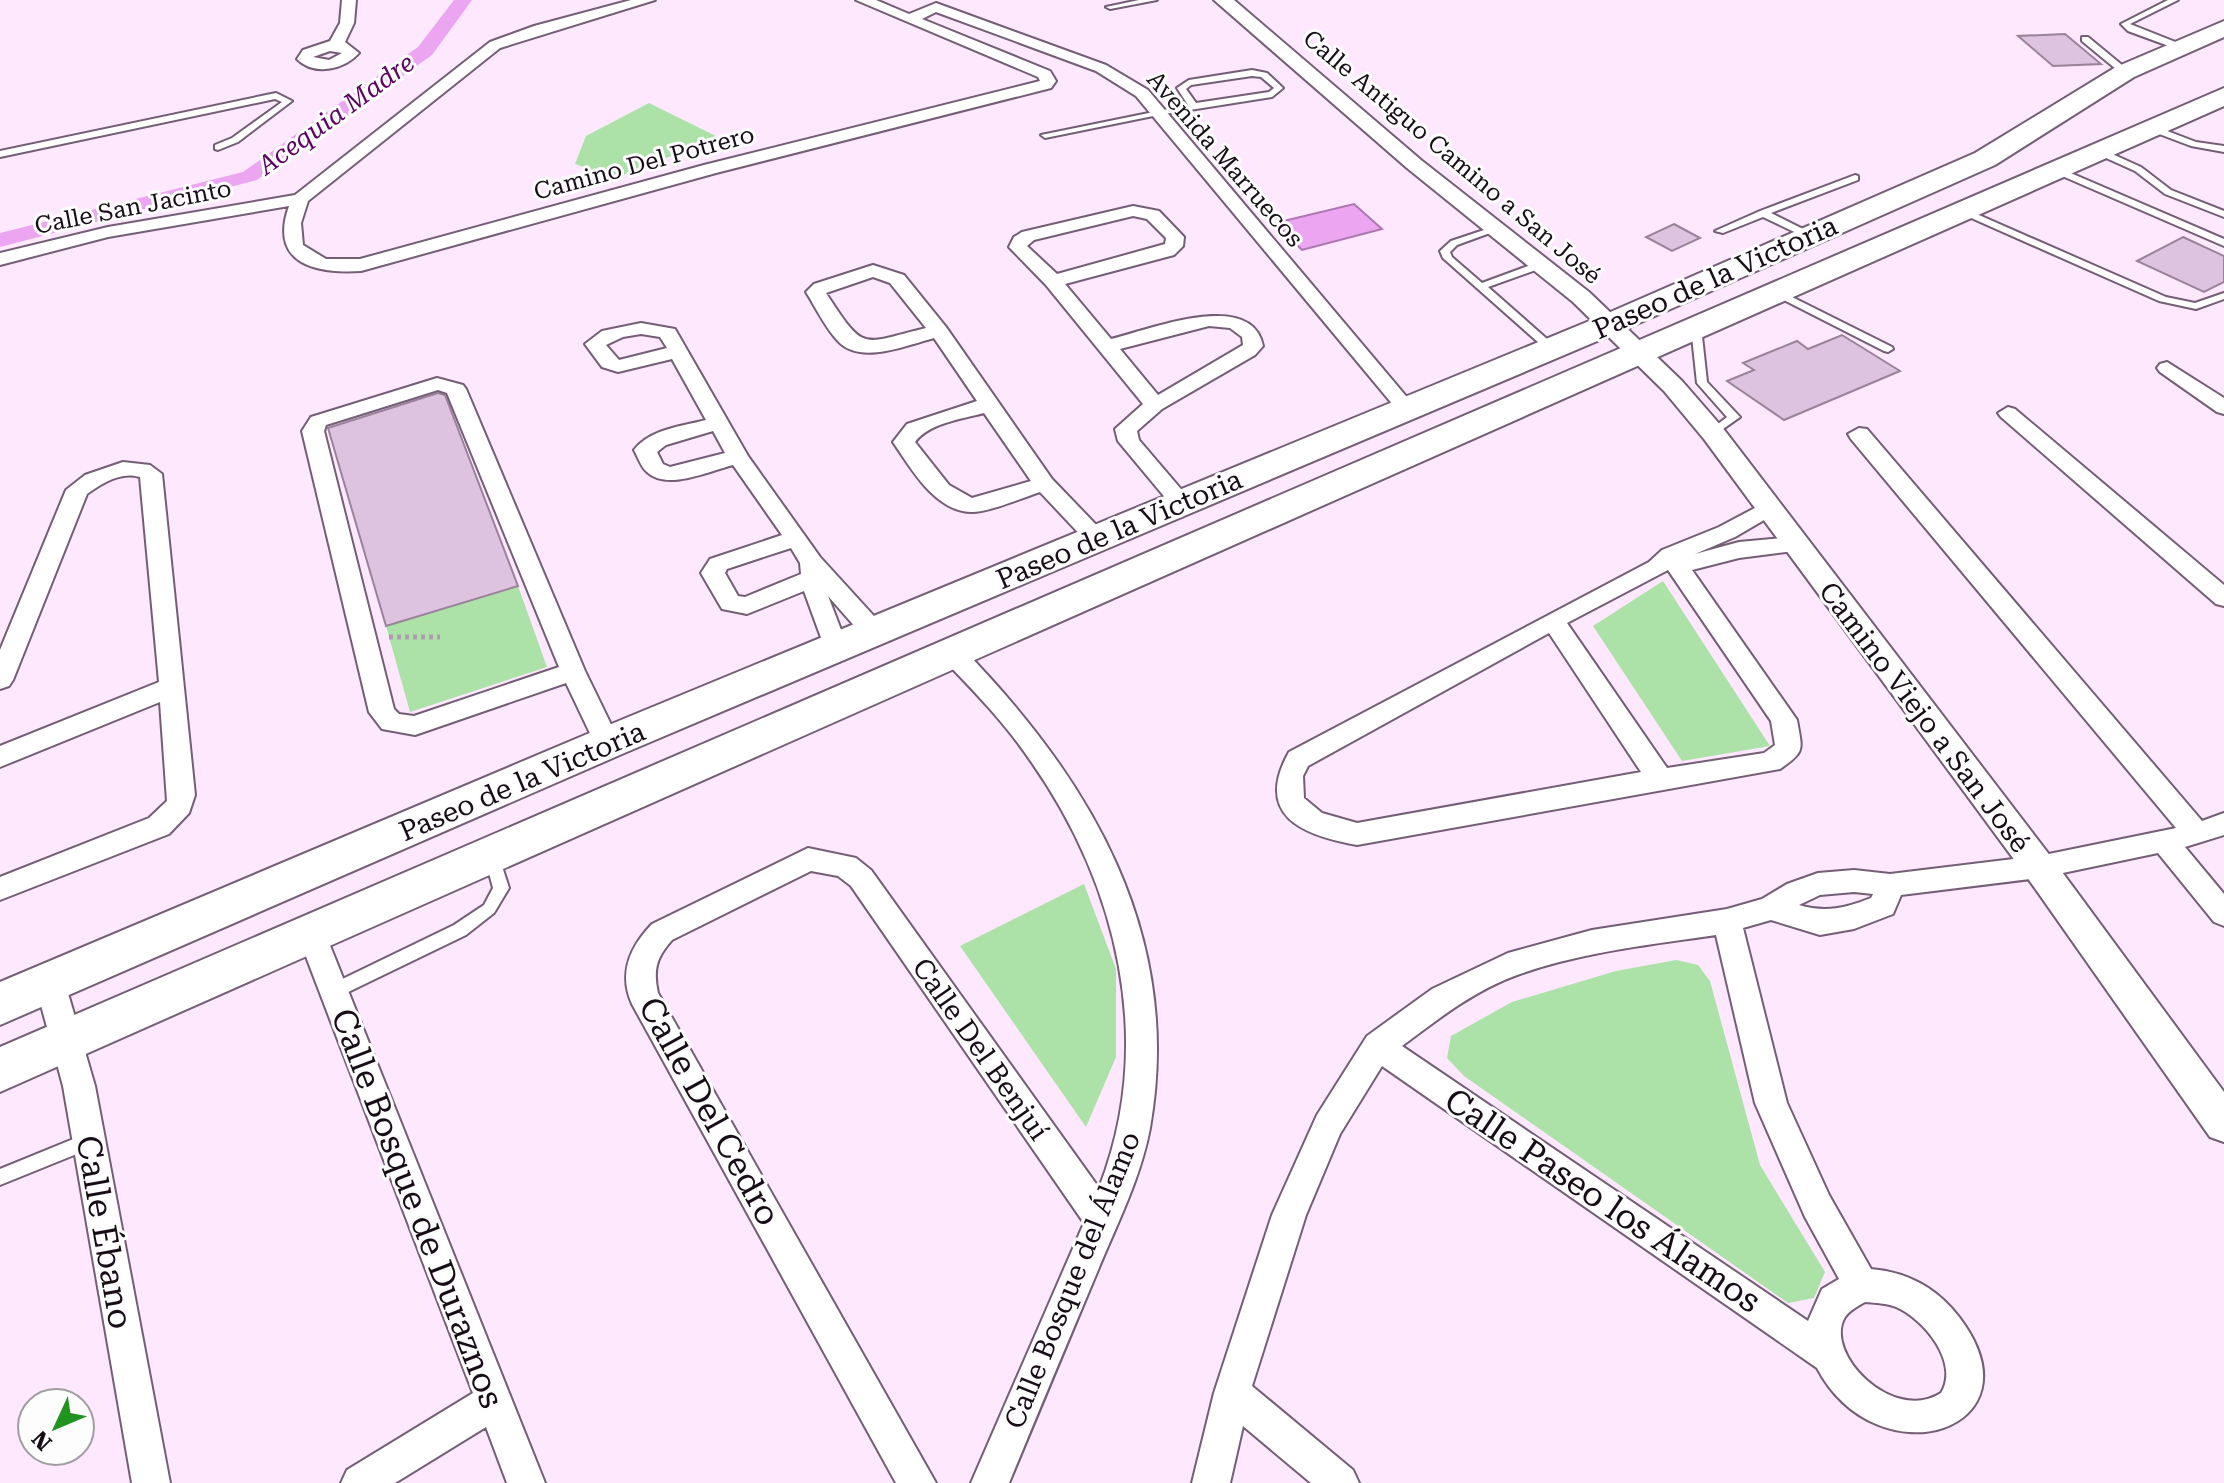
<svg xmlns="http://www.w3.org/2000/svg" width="2224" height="1483" font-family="'Roboto Serif',serif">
<rect width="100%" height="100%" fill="#fde8fe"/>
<path fill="#ace1a7" d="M649 103 730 143 692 148 615 178 575 164 586 136Z
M1663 581 1770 746 1682 761 1593 626Z
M518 586 547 667 410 712 386 626Z
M1084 884 1116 969V1057L1086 1127 960 946Z
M1676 960 1698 965 1710 981 1760 1165 1825 1272 1814 1298 1788 1303 1464 1076 1447 1058 1451 1036 1512 1002 1616 971Z"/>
<path fill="#eca5f1" stroke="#ac77b0" stroke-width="2" d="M1354 204 1382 229 1302 250 1275 223Z"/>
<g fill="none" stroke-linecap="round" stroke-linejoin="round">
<path fill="#eca5f1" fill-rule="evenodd" d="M454 0H472L432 55 257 180 0 247V233L243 172 418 47Z"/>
</g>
<path fill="#ddc3df" stroke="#9a829b" stroke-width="2" d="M2065 34 2101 64 2053 66 2018 36Z
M1674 224 1700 238 1672 251 1646 237Z
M2183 237 2224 256V282L2204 292 2137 261Z
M1842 335 1900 371 1784 420 1727 381 1754 370 1743 363 1797 341 1808 349Z
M438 393 445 395 518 586 386 626 328 428Z"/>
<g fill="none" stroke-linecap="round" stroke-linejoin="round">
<g stroke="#745e76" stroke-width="4">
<path id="service" d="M1139 0H1157L1110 9 1106 7Z
M2168 0H2178L2130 24 2183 45V49H2177L2128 31 2121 24Z
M2082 37H2088L2128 70V74H2122L2082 41Z
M1252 70 1267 73 1283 88 1272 97 1158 115 1045 138 1041 135 1188 105 1177 88 1189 80ZM1252 76 1261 77 1274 88 1269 92 1196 103 1186 89 1191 85Z
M276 93 292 101 238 142 218 150 215 149V145L232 138 282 102 275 99 0 157V151Z
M2149 124 2196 142 2224 146V152L2191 146 2146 129 2145 127Z
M2095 149H2101L2141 167 2171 190 2224 211V217L2165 194 2135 171 2095 153Z
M2053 168H2059L2224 239V246L2053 172Z
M1855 175 1858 176V180L1771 213 1811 233V237H1805L1763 217 1723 233 1715 231 1760 211Z
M1963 208 2166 297 2195 303 2224 293V299L2196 309 2159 301 1960 213 1958 211Z
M1493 227 1501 229 1457 245 1450 252 1452 257 1482 283 1536 263H1544V267L1488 287 1556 347V351H1548L1443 258 1440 251 1451 241Z
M1778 290 1892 347 1893 349 1888 352 1884 351 1774 295 1773 293Z
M1696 324 1701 327 1707 382 1740 417 1713 436 1709 435V431L1727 417 1697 383 1691 327Z
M491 848 496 850 498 854 509 888 494 913 466 935 340 996 334 998 328 996 326 991 328 986 454 925 484 905 493 888 484 854 486 850Z
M88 1133 94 1135 97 1141 94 1147 0 1185V1169Z"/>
</g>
<g stroke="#745e76" stroke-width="4">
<path id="minor" d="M342 0H356L354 23 345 42 359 53C344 70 314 76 297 59L303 50 330 41 340 23ZM330 51 342 53 329 60 313 57Z
M631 0H655L500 48 308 201 301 223 303 245 326 259H360L704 165 1040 81 1038 77 856 0H876L909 14 936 3 1106 65 1148 90 1416 408 1406 414 1399 412 1136 96 1096 71 936 12 922 19 1050 71 1056 81 1051 88 716 173 361 271C314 274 269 263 289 206L108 237 0 265V253L108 227 295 195 490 42 534 26Z
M1133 206 1159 211 1184 237 1183 246 1174 255 1065 284 1111 339C1148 330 1252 288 1263 346L1255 355 1162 409 1137 431 1139 440 1192 502 1189 507H1173L1118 441 1115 429 1143 404 1046 285 1009 247 1014 237 1022 232ZM1133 216 1147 219 1166 238 1165 244 1057 274 1027 246 1034 240ZM1209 326 1230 328 1242 337 1243 345 1158 395 1120 349Z
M873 265 904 275 946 327 1052 479 1104 533 1107 538 1104 543H1088L1040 492C1022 498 989 512 972 512 935 512 911 468 893 442L907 424 977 401 934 338C907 345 859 366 837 340 825 327 816 308 806 292L814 284ZM873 277 890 283 926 328C860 344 865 353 826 293ZM984 413 1031 481 972 498 949 485 915 442C929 423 962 419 984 413Z
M641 323 675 329 748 456 820 557 883 626 886 632 883 638 874 640 865 638 828 596 848 648 845 654 836 657 827 654 804 591 747 614 722 609 701 573 710 559 782 535 733 465C710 471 667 491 647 472 641 467 638 457 634 450 650 429 683 426 706 420L672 359 618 372 602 367 585 344 602 331ZM641 334 660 337 667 348 619 360 606 345 623 337ZM713 431 725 453 670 467 663 464 657 452 666 445ZM791 548 800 563 801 574 745 597 738 596 725 573 727 569Z
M2167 362 2224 398V414L2217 412 2160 372 2157 368 2160 364Z
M437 378 463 385 466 389 585 671 620 743 616 750 607 753 598 750 566 683 415 735 382 729 369 712 302 431 311 417ZM438 390 447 393 559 667 414 716 399 714 394 709 324 431 326 425Z
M2008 407 2015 409 2224 585V606L2216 604 2001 417 1998 413Z
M1859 428 1867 429 2202 821 2224 813V835L2185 847 2224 894V926L2214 922 2158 853 2039 878 1901 895 1893 914 1854 929 1820 935 1771 920 1743 928 1787 1103 1829 1195 1871 1269C1907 1272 1937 1288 1959 1317 2045 1430 1878 1483 1817 1368L1382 1066 1340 1134 1306 1215 1252 1386 1353 1470 1359 1483H1311L1243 1426 1230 1483H1192L1214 1393 1272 1215 1317 1115 1367 1036 1432 989 1508 953 1592 930 1727 909 1762 899 1787 884 1818 873 1854 870 1890 874 2039 856 2176 828 1851 439 1848 434ZM1854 892 1873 894 1871 898C1846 908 1825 913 1799 905L1820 895ZM1716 935 1755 1103 1805 1217 1839 1279 1822 1289 1808 1321 1402 1046C1438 1019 1475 990 1517 975 1581 952 1649 945 1716 935ZM1865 1302C1875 1303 1887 1303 1896 1307 1924 1319 1960 1363 1941 1393 1893 1424 1823 1353 1845 1317 1850 1310 1858 1306 1865 1302Z
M123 462 150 465 162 474 195 795 189 813 169 834 0 900V877L149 818 167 801 160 702 0 767V746L159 682 140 477C121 471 102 483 87 494L13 680 9 686 0 689V650L66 490 85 475Z
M1768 501 1776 503 1779 508 1776 513 1735 537 1695 554 1739 542 1794 537 1802 540 1805 545 1802 550 1739 558 1692 570 1797 720C1802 750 1806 751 1780 769L1357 845C1301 835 1254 815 1289 752L1649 562 1662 550 1719 527ZM1668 570 1771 721 1775 745 1764 753 1667 768 1567 623ZM1549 633 1641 772 1357 823 1322 813 1304 798 1303 776 1308 766Z
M951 643 960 646C1090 778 1184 935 1150 1128 1141 1177 1117 1224 1098 1270 1068 1341 1038 1412 1009 1483H971L1084 1223 851 886 838 876 811 871 672 940C656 958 653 970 658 993L936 1483H896L632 1004C618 973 630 947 652 924L808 848 856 858 871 870 1099 1188C1156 1042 1118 885 1030 760 1005 723 973 690 942 658L939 652 942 646Z
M311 921 321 925 325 933 545 1483H507L486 1427 395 1483H341L347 1470 473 1393 297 933 301 925Z
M50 970 61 974 65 983 95 1086 170 1483H132L63 1086 35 983 39 974Z"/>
</g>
<g stroke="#745e76" stroke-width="4">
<path id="tertiary" d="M1214 0H1234L1421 160 1589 292 1682 381 1722 427 2051 857 2224 1092V1142L2210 1137 2027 877 1704 439 1664 391 1573 302 1407 168Z"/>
</g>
<g stroke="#745e76" stroke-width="4">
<path id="primary" d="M2224 21V37L2134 77 1995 165 1621 331 622 754 0 1025V982L592 732 1599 317 1975 153 2116 67Z
M2224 88V106L0 1092V1047Z"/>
</g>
<path stroke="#ad9cae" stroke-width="5" stroke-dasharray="4 4" stroke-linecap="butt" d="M389 637H440"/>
<use href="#service" fill="#fff" fill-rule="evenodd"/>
<use href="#minor" fill="#fff" fill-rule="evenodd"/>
<use href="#tertiary" fill="#fff" fill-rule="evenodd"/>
<use href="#primary" fill="#fff" fill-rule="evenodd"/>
</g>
<g text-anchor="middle" stroke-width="6" stroke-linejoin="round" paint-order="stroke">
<g font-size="24" fill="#160d17" stroke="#fdfdfd">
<text transform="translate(1452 157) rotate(40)" y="8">Calle Antiguo Camino a San José</text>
<text transform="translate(1225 159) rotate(49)" y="8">Avenida Marruecos</text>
<text transform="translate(644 163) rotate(-15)" y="8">Camino Del Potrero</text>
<text transform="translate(133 207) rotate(-11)" y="8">Calle San Jacinto</text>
</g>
<g font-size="26" font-style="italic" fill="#5c0063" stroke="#fdfdfd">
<text transform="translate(336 114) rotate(-36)" y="9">Acequia Madre</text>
</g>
<g font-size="28" fill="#160d17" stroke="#fdfdfd">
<text transform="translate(1715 277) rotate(-24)" y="10">Paseo de la Victoria</text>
<text transform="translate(1119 529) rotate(-23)" y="10">Paseo de la Victoria</text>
<text transform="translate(1925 717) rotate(53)" y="10">Camino Viejo a San José</text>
<text transform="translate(522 781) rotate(-23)" y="10">Paseo de la Victoria</text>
<text transform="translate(981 1049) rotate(55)" y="10">Calle Del Benjuí</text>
<text transform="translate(1072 1280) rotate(-68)" y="10">Calle Bosque del Álamo</text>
</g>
<g font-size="34" fill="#160d17" stroke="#fdfdfd">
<text transform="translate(710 1111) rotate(61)" y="12">Calle Del Cedro</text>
<text transform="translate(1603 1200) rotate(34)" y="12">Calle Paseo los Álamos</text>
<text transform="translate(418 1208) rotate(69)" y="12">Calle Bosque de Duraznos</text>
<text transform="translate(105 1232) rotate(80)" y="12">Calle Ébano</text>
</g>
</g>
<g transform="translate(56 1427) rotate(226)"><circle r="38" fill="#fdfdfd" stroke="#a19da1" stroke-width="2"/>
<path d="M0-6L14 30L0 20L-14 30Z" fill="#21931f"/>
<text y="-12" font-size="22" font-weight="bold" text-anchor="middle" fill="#160d17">N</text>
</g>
</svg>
